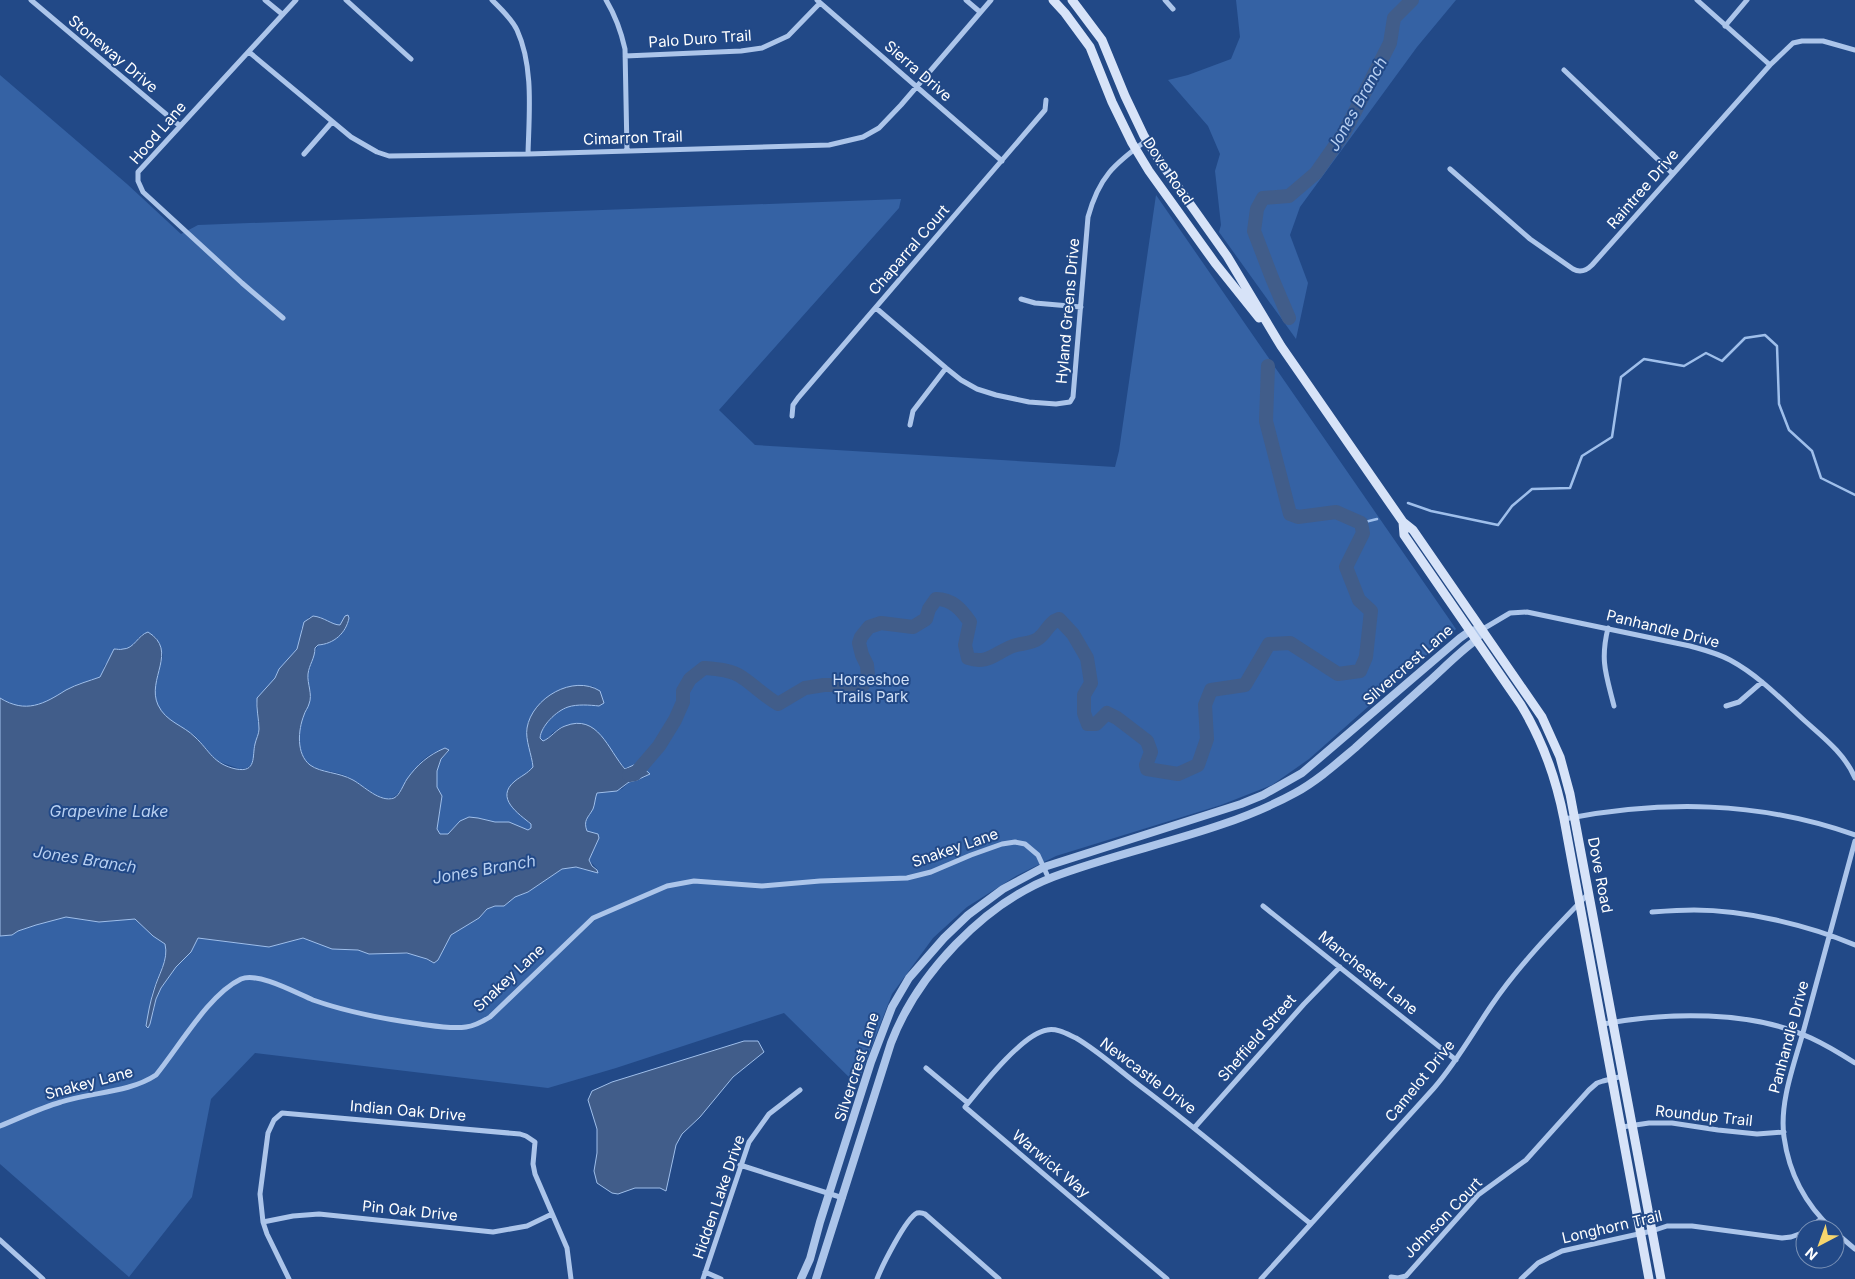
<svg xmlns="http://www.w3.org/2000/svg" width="1855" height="1279" font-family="Inter,sans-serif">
<rect width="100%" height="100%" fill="#224987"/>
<path fill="#3562a4" d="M1236 0H1456L1417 47 1300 207 1290 235 1308 283 1296 339 1219 232 1221 225 1215 171 1220 154 1208 126 1168 80 1188 75 1231 59 1240 37Z
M0 75 127 184 181 234 198 225 901 199 899 208 719 410 755 445 1115 467 1119 451 1156 195 1456 629 1309 759 1272 785 1221 805 1056 856 1016 876 967 907 933 938 892 994 857 1085 784 1013 616 1068 548 1088 255 1053 211 1099 192 1197 129 1277 0 1164V936L12 935 18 931 36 925 66 917 99 922 135 919 153 936 165 944C170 968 143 991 153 1014L156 999 161 988 176 967 191 952 198 938 269 947 303 938 344 950H358L369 954 398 953 417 955 434 963 438 960 450 935 479 918 487 909 495 906H504L515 897 528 892 562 869 570 867H576L585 870 597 869 589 860 595 847 593 834 587 831C583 820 589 818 593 808 595 804 595 798 597 793L622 789 629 782 646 777 630 768 626 769 587 725C576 723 565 723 555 731 550 734 549 739 543 741L540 738C541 726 556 711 568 707 577 704 590 705 599 706L593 686 526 729 533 767 528 774 520 777 526 820 531 824V828L528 830 505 822H495L478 818 460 821 448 834H440L437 829 442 796 437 787V771L441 759 449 751 445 748C437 751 430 754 424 759 415 766 400 797 391 798 382 800 374 794 367 789 358 783 348 775 337 773 324 770 312 770 303 758 296 747 300 725 305 713 307 707 310 703 311 696 311 689 308 683 308 677 308 673 316 648 318 645 333 644 347 633 349 618L345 616 340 625C328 625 323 613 309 617L301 629V638L297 649 279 669 275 678 256 703 259 728 252 764 247 768 240 769 217 761 194 735 170 720 161 711 157 703 154 692 163 655 156 637 142 634C136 641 130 651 119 649L104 666 103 672 100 677 78 684 45 703 32 707 15 705 0 698Z"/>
<path fill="#415d8a" stroke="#9fbfeb" d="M348 615 349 618C346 633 334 644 318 645L315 648C315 658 309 665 308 674 307 684 313 694 309 704 308 708 305 711 304 715 298 730 296 754 310 765 321 773 339 772 353 780 364 786 380 803 394 798 400 795 403 785 407 779 417 765 428 755 445 748L449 750 441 759 437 771V787L442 796 437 829 440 834H448L460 821 469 817 478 818 495 822H509L528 830 531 828V824C519 814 494 798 515 781 521 776 527 774 533 767 532 755 525 740 527 728 532 698 573 674 600 691L604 703 599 706C590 705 577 704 568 707 556 711 541 726 540 738L543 741C551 738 556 729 565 726 598 713 608 750 625 769L638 763 650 774 637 780 629 782 617 791 597 793C595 798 595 804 593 809 588 818 583 820 587 831L598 834 599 838 589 860 592 866 597 870 598 873 576 867 562 869 528 892 515 897 504 906H495L487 909 479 918 451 935 438 960 434 963 427 959 407 953 369 954 358 950 332 949 303 938 269 947 198 938 191 952 176 967 161 988 156 999 150 1024 148 1028 146 1026C148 1014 150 1002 154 990 158 975 169 960 165 944L153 936 135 919 99 922 66 917 36 925 18 931 12 935 0 936V698C26 714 44 704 66 690 77 684 89 681 100 677L114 649C117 649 120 650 123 649 134 649 138 635 148 632 179 651 146 679 158 705 166 722 183 725 195 737 210 751 213 764 236 769 257 773 252 756 255 744 256 739 259 734 259 729 259 719 256 709 257 698L275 678 279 669 297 649 304 622 313 616C324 617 332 625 340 625L345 616Z
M744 1041H758L764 1052 733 1077 700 1117 682 1134 676 1145 666 1191 660 1188H635L618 1194 612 1193 597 1183 594 1171 597 1153V1129L588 1100 592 1091 612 1082Z"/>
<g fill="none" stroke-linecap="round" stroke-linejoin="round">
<path stroke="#9fbfeb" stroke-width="2.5" d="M1408 503 1431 511 1498 525 1512 506 1532 489 1570 488 1582 456 1612 437 1621 377 1644 359 1684 366 1706 353 1722 361 1745 338 1765 335 1777 346 1779 404 1789 430 1812 451 1821 478 1855 495
M1361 523 1377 519"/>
<path stroke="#415d8a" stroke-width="14" d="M1289 318 1272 278 1254 231 1257 209 1263 198 1289 196 1316 173 1344 133 1390 43 1394 18 1412 0
M629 775 635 774 659 746 675 720 683 702V691L690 679 704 668C717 669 732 670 743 678 755 686 764 696 778 704L805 688 824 685H863L868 676 867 665 862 655 859 643 861 637 869 627 881 623 913 627 926 619 929 609 936 599C952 599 961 609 970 622L965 645 968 658C988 665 996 652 1013 646 1021 643 1032 644 1039 638 1047 632 1049 622 1059 619L1073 634 1087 658 1091 683 1084 695V713L1088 724H1096L1107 713 1117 718 1147 741 1151 752 1146 765 1147 769 1178 774 1198 765 1207 739 1205 705 1211 690 1245 685 1269 644 1290 643 1338 674 1360 671 1366 657 1371 611 1359 600 1346 567 1363 533 1361 523 1336 512 1298 517 1290 514 1266 421 1268 366"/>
<path stroke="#acc5ea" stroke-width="5" d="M31 0 180 126
M265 0 282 14
M346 0 411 59
M492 0C501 9 512 19 517 30 534 67 529 114 528 154
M606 0C615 15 621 31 625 49L627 151
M817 0 1002 161
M966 0 980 12
M1165 0 1173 9
M1697 0 1770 65
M1725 26 1747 0
M249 52 351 137 377 152 389 156 528 154 829 145 863 137 879 128 901 105 991 0
M625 56 741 51 762 48 788 36 820 3
M1564 70 1673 174
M304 154 332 122
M1450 169 1530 239 1573 269C1580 273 1586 271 1592 265L1770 65 1793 43 1802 41H1823L1855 50
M1021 299 1035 303 1081 307
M876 308 946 368 961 380 977 389 996 395 1029 402 1056 404 1070 402 1073 397 1088 217C1099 177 1114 164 1147 140
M283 318 242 283 143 192 138 181V172L296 0
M792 416 793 405 798 398 1045 110 1046 100
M910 425 913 411 946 368
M1608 628C1600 661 1606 674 1614 706
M1483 629 1510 613 1527 612 1690 646C1704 650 1717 653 1730 660 1758 675 1781 699 1805 721 1823 737 1845 754 1855 778
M1726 706 1739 702 1762 682
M1564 819C1663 800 1759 801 1855 835
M1263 906 1456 1060
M1652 912C1666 911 1680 910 1694 910 1745 910 1808 925 1855 945
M1603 1024C1667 1012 1751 1010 1811 1038 1826 1045 1841 1054 1855 1063
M926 1068 968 1103
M0 1126C20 1118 40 1108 61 1102 91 1092 129 1093 156 1075 179 1047 209 994 241 979 259 972 296 993 313 1000 347 1012 384 1019 420 1024 435 1026 451 1029 466 1027 475 1026 482 1022 490 1017L593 918 667 886 694 881 762 886 820 881 907 878 931 872 971 855 1002 844 1015 842 1025 844 1038 855 1049 879
M1195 1127 1304 1004 1340 967
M1622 1127 1649 1123H1672L1718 1130 1757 1134 1784 1132
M740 1165 843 1198
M263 1222 293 1216 319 1214 493 1232 527 1226 552 1214
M1809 1229 1821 1219
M1832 1229C1805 1204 1789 1173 1784 1137 1779 1102 1795 1062 1804 1029 1821 966 1838 904 1855 841
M1835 1232 1855 1249
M0 1240 43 1279
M705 1272 721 1279
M1391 1277 1398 1278 1406 1276 1478 1195 1526 1160 1589 1090 1597 1083 1603 1081 1623 1076
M289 1279 267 1234 263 1222 260 1194 268 1133 274 1120 282 1113 520 1134 526 1136 535 1142 533 1164 535 1174 567 1248 571 1279
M703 1279 749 1142 769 1114 800 1090
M877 1279C882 1266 906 1218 917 1213 921 1212 921 1213 925 1214L999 1279
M1167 1279 965 1107C981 1087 1022 1034 1047 1030 1057 1028 1067 1034 1076 1038 1098 1051 1119 1070 1140 1086 1199 1130 1254 1178 1311 1224
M1261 1279 1434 1088C1456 1063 1472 1034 1491 1006 1519 965 1554 929 1589 893
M1521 1279 1538 1263 1562 1251 1652 1231 1667 1226H1692L1782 1238 1791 1237 1805 1232"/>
<path stroke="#acc5ea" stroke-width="8" d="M801 1279 810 1259 820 1222 871 1062 892 1007 909 978 944 938 968 915 1003 889 1044 867 1241 804 1263 795 1302 773 1460 638 1470 631 1483 629
M816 1279 891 1043C917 975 983 904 1053 877 1132 847 1220 834 1295 793 1317 781 1336 764 1355 748 1378 727 1402 706 1425 685 1442 670 1458 653 1476 640L1483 629"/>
<path stroke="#d7e3f8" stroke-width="9" d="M1053 0 1065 13 1090 47 1112 102 1132 143 1149 171 1215 263 1259 318
M1072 0 1102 40 1125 96 1144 136 1161 163 1227 256 1281 346 1403 522 1413 530 1542 717 1560 757 1570 794 1661 1279
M1403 522 1404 535 1521 705C1543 741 1556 778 1564 819L1649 1279"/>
</g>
<g text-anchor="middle" stroke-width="4" stroke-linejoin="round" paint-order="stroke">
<g font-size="15" fill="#fff" stroke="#224987">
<text transform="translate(700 39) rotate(-4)" y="5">Palo Duro Trail</text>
<text transform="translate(113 54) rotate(40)" y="5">Stoneway Drive</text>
<text transform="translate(918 71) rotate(41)" y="5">Sierra Drive</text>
<text transform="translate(158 133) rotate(-49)" y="5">Hood Lane</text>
<text transform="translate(633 138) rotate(-2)" y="5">Cimarron Trail</text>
<text transform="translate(1168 171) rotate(56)" y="5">Dove Road</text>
<text transform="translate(1643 189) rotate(-49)" y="5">Raintree Drive</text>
<text transform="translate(909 250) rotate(-49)" y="5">Chaparral Court</text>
<text transform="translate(1068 311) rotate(-85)" y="5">Hyland Greens Drive</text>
<text transform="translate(1663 629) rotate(14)" y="5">Panhandle Drive</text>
<text transform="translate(1408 665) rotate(-41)" y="5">Silvercrest Lane</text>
<text transform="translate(955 848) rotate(-19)" y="5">Snakey Lane</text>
<text transform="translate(1600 875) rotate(79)" y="5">Dove Road</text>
<text transform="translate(1368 973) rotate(39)" y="5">Manchester Lane</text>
<text transform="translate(509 978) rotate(-43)" y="5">Snakey Lane</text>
<text transform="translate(1789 1037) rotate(-75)" y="5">Panhandle Drive</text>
<text transform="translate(1257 1038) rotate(-49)" y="5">Sheffield Street</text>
<text transform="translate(857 1067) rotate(-72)" y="5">Silvercrest Lane</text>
<text transform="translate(1148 1076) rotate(37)" y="5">Newcastle Drive</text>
<text transform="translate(1420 1081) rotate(-51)" y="5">Camelot Drive</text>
<text transform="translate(89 1083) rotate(-15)" y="5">Snakey Lane</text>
<text transform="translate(408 1111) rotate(5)" y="5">Indian Oak Drive</text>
<text transform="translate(1704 1116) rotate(6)" y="5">Roundup Trail</text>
<text transform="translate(1051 1164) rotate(40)" y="5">Warwick Way</text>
<text transform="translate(719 1197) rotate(-71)" y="5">Hidden Lake Drive</text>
<text transform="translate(410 1211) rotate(6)" y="5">Pin Oak Drive</text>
<text transform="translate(1443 1218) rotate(-46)" y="5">Johnson Court</text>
<text transform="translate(1612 1227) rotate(-13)" y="5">Longhorn Trail</text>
</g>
<g font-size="15" fill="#d0e0f7" stroke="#224987">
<text x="871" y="685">Horseshoe<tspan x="871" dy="17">Trails Park</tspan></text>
</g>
<g font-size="16" font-style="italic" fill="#b7cff1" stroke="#224987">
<text transform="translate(1357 104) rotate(-61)" y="6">Jones Branch</text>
<text x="109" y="817">Grapevine Lake</text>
<text transform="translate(85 859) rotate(9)" y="6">Jones Branch</text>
<text transform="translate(484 869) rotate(-10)" y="6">Jones Branch</text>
</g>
</g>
<g transform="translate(1820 1244) rotate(221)"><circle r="24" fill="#224987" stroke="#7a92b7"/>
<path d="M0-4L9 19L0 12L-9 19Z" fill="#f6d56d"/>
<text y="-8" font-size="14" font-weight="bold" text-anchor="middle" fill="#ffffff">N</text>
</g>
</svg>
